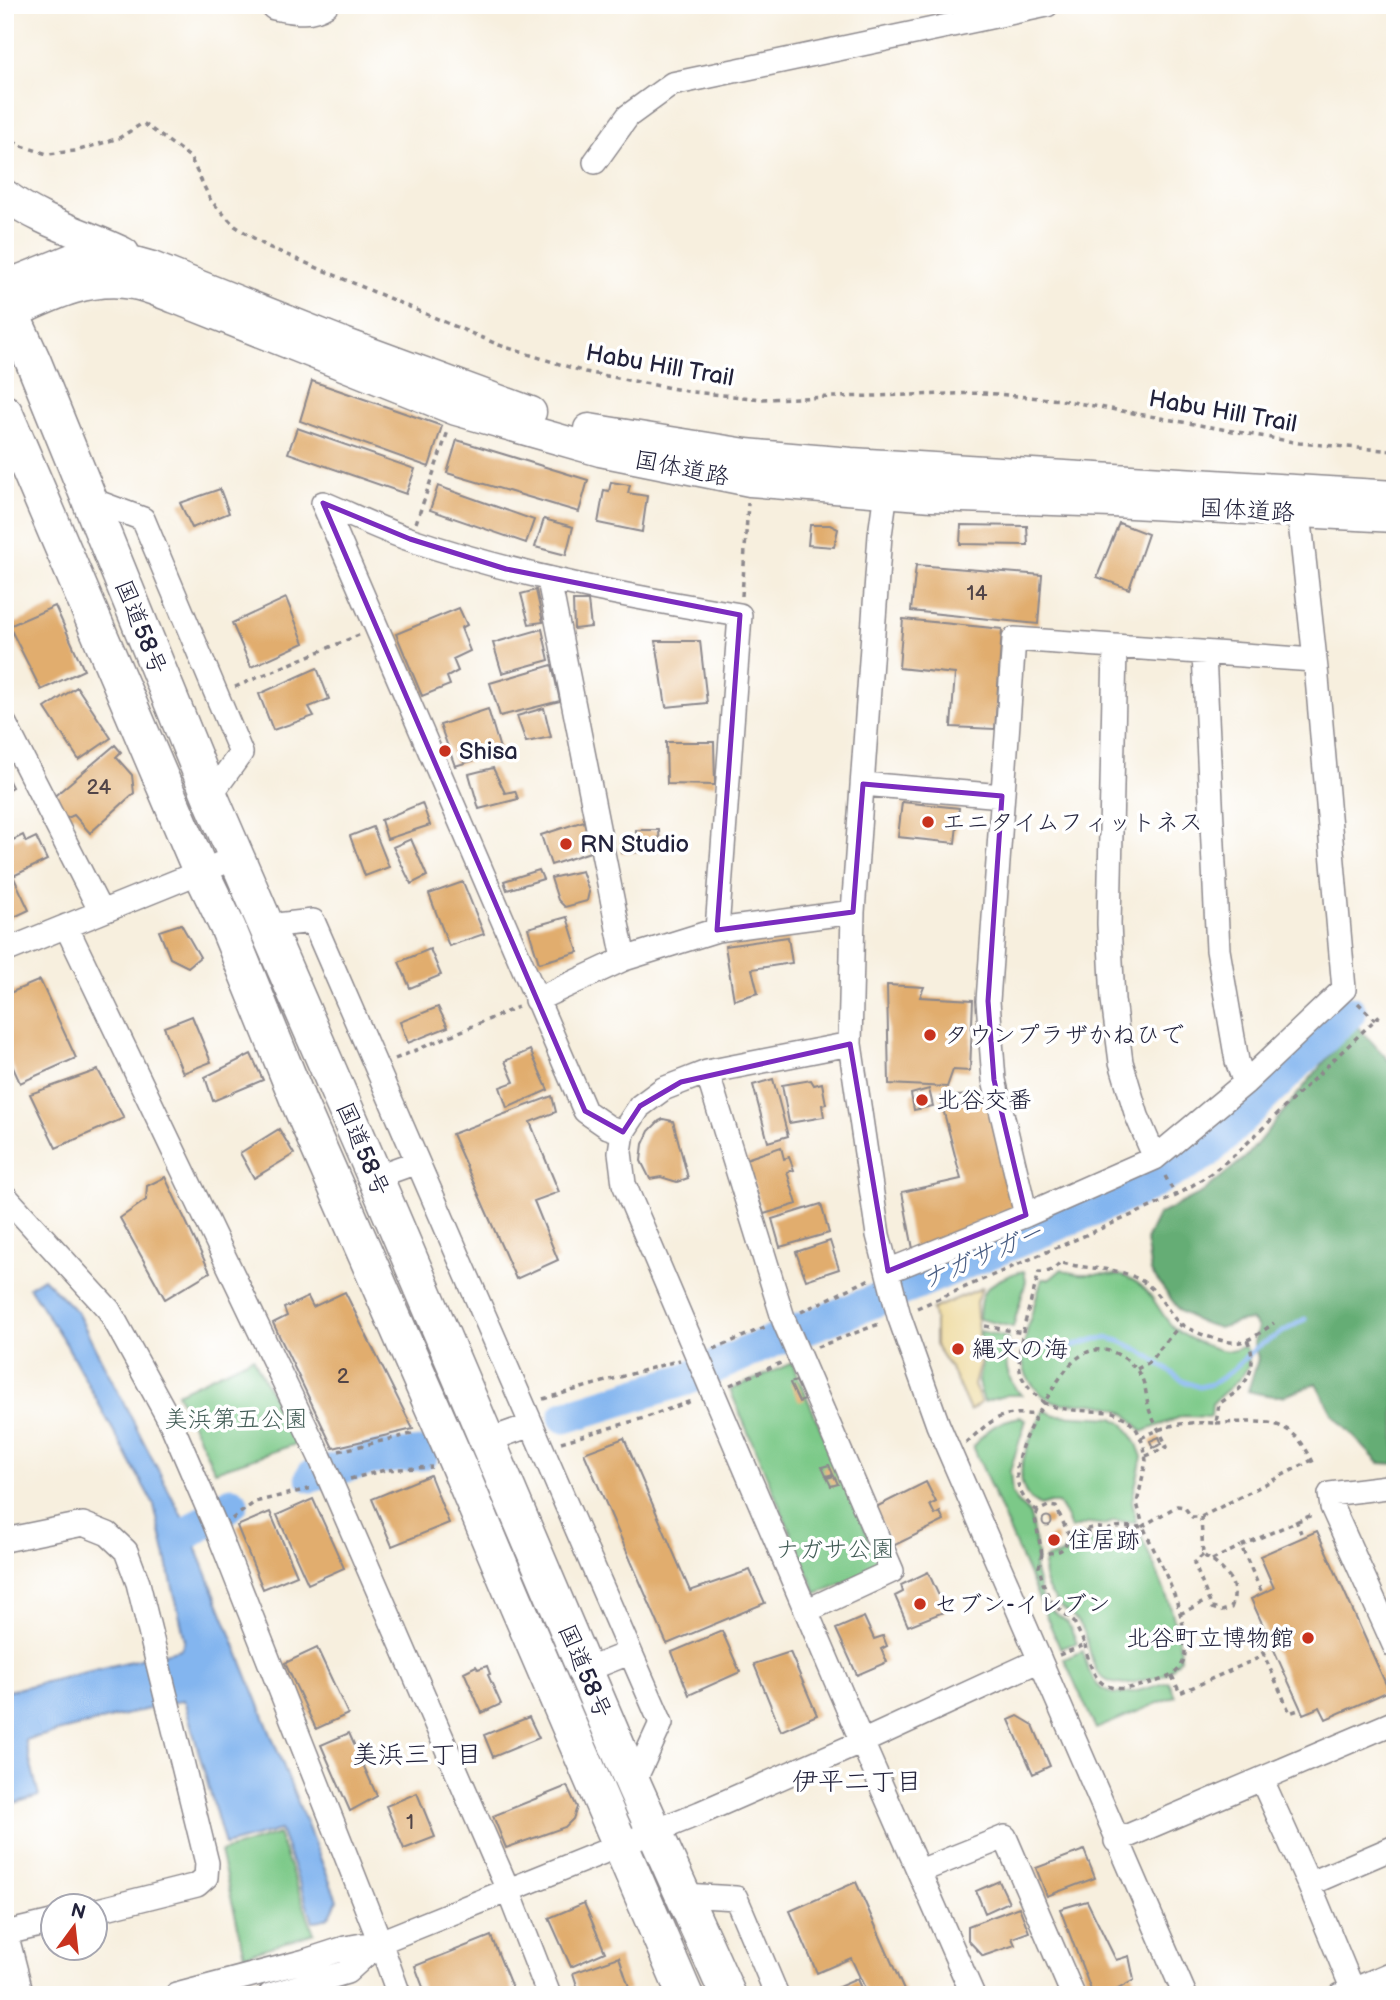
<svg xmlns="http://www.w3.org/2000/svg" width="1400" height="2000" font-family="'Balsamiq Sans','Klee One',sans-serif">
<rect width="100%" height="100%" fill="#fff"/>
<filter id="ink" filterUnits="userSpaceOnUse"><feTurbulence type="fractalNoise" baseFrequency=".0143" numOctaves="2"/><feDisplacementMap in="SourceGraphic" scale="14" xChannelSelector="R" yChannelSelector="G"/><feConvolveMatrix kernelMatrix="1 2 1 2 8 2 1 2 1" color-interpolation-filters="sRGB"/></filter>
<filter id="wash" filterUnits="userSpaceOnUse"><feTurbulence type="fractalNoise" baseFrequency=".00686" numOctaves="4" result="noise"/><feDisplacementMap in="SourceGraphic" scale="28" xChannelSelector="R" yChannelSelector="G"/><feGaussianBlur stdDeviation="1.57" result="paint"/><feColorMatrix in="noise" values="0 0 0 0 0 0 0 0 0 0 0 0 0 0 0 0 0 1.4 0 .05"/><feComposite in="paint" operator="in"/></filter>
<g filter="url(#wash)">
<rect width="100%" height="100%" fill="#f7efde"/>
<path fill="#7cc988" stroke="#4f7662" stroke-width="2" d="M1062 1269C1079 1279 1104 1270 1126 1277 1154 1288 1156 1311 1174 1328 1185 1338 1214 1350 1229 1351 1234 1351 1240 1348 1245 1346 1261 1372 1226 1387 1212 1404L1211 1417 1183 1416 1142 1432C1136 1424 1129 1414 1119 1410 1110 1406 1098 1403 1088 1403 1078 1403 1066 1405 1056 1402 1042 1399 1027 1381 1024 1368 1019 1346 1036 1301 1042 1279H1050Z
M1024 1271 1026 1281 1013 1327 979 1319C980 1295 981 1289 1003 1278 1010 1275 1016 1272 1024 1271Z
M980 1331 1008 1338C1005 1362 1004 1376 1021 1395H1007L984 1402 978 1382 982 1364Z
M253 1357 296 1444 215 1471 177 1393Z
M792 1363 879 1562 877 1570 817 1594 730 1390Z
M1044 1410 1055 1415 1113 1418 1124 1424 1137 1444 1142 1457 1132 1500 1136 1522 1114 1521 1106 1525 1090 1523 1071 1529 1065 1514 1058 1503H1050L1040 1506C1003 1486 1030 1439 1044 1410Z
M1020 1417 1026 1420 1010 1471 1012 1493 1019 1504 1030 1514 1037 1555 1034 1567 1042 1597 1049 1608 1068 1623 1077 1643 1060 1648 973 1446C988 1429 997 1421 1020 1417Z
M1133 1533H1140C1156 1573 1180 1615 1180 1659 1176 1664 1171 1671 1165 1674 1158 1678 1151 1678 1144 1680 1128 1684 1112 1689 1099 1674 1089 1663 1090 1638 1080 1624 1077 1620 1072 1617 1068 1613 1053 1600 1036 1578 1047 1558 1061 1556 1068 1554 1071 1539L1084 1535 1094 1543 1102 1542 1110 1535 1120 1541 1127 1540Z
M1083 1651C1096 1711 1124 1694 1169 1682L1175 1696 1096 1729 1064 1659Z
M278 1834 314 1933 245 1955 220 1852Z"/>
<path fill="#65ad74" stroke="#446858" stroke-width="2" d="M1355 1024 1395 1067V1464L1379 1463 1333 1415 1316 1383C1285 1397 1282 1400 1248 1391L1258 1359 1254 1342 1258 1327 1251 1320 1238 1322 1219 1328 1197 1321 1180 1311 1151 1272 1146 1240 1158 1215 1203 1192 1247 1156Z"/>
<path fill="#eeda9e" stroke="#887e6c" stroke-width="2" d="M982 1288 976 1302 980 1363 974 1385 981 1402 970 1411 952 1371 935 1345V1321L932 1309Z"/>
<path fill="#83b5ef" stroke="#526c95" stroke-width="2" d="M43 1278 77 1312 190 1532 337 1900C331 1915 331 1920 313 1921L280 1830 225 1845 184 1700 25 1740 39 1796 5 1806V1687L8 1691 181 1649 185 1640 154 1505 66 1344 29 1287Z"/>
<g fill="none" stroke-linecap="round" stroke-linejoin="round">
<path stroke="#83b5ef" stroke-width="5" d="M1045 1345 1070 1347 1096 1339 1108 1338 1120 1341 1143 1352 1183 1381 1199 1387 1212 1384 1230 1372 1257 1347 1305 1319"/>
<path stroke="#83b5ef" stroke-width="33" d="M565 1417 687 1379 777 1339 867 1304 1139 1190 1206 1153 1350 1012
M312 1476 375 1458 422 1454
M190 1532 232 1503"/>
</g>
<g id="blocks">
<path fill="#e1ad6e" d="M312 381 442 426 429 467 300 421Z
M297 428 415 469 406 494 288 453Z
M457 440 588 480 579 512 447 473Z
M611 482 630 485 628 493 647 496 642 532 598 523 604 490 609 491Z
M438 486 534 520 526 543 430 510Z
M220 489 229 513 192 528 180 503Z
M544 519 573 527 566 555 535 547Z
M1119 523 1148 534 1129 589 1097 577Z
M810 525H830L838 529 834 547 808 545Z
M961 525 1027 526 1028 545 960 544Z
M916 565 1042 575 1038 624 911 611Z
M536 590 543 622 529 624 521 594Z
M286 598 304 643 251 667 232 623Z
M573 601H588L591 627 574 629Z
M55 606 84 670 41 690 9 626Z
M459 608 467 625 461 628 470 651 453 659 458 671 447 677 450 685 422 696 396 634Z
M903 619 1002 629 995 729 951 727 955 674 899 668Z
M542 629 549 660 502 673 493 643Z
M656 641H700L707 703 666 707Z
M552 665 560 701 500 716 490 683Z
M317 668 329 699 309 707 314 716 273 730 259 694Z
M77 687 111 738 79 760 45 708Z
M544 708 551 737 526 742 517 716Z
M488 709 501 752 455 766 440 725Z
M666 742H714L715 785 667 784Z
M115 745 121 752 116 757 132 775 134 793 90 833 74 815 61 821 51 799Z
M493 768 505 793 515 791 518 799 479 809 469 774Z
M5 773 12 787 5 791Z
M902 802 959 808 955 843 898 837Z
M422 803 430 825 387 839 381 820Z
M584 821 590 852 551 865 541 835Z
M373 827 389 867 365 876 350 836Z
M636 830H659L660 851 621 853V839L636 838Z
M23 835 26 842 36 837 47 860 13 876 29 910 8 920 5 913V840L12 837 13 840Z
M411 839 427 876 411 884 393 847Z
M539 870 543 879 507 890 504 881Z
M582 871 589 892 587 901 565 907 558 900 551 878Z
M463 882 484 934 449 946 429 894Z
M567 917 578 952 539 963 528 928Z
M181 924 200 957 188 967 170 958 159 931Z
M788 937 792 963 752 969 758 993 734 1000 725 946Z
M430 949 441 975 410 988 399 962Z
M40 980 76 1058 20 1083 5 1050V995Z
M887 985 924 987 920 997 973 1000 970 1071 953 1070 947 1087 889 1084Z
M438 1007 448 1027 408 1043 400 1022Z
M192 1016 211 1062 183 1073 164 1027Z
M530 1050 548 1090 507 1108 500 1087 514 1082 505 1061Z
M251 1054 263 1080 213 1101 205 1077Z
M98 1070 124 1118 56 1148 30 1094Z
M773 1079 788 1136 768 1142 753 1085Z
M811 1080 814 1085 822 1083 826 1104 822 1105 824 1117 789 1123 782 1085Z
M929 1089 933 1106 914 1110 911 1094Z
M988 1094 1016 1207 913 1249 902 1192 961 1179 940 1097Z
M552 1096 556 1112 530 1122 559 1192 534 1201 558 1260 516 1279 452 1134Z
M663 1119 673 1121 688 1178 677 1182 661 1177 650 1179 641 1161 643 1144 649 1131 659 1121Z
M279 1129 294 1154 254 1178 240 1153Z
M781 1147 784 1159 789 1157 794 1170 787 1172 797 1204 764 1214 746 1159Z
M165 1177 210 1272 165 1299 120 1218 146 1200 147 1186Z
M821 1204 829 1233 780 1247 772 1219Z
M830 1241 839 1269 806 1280 796 1252Z
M345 1292 413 1429 333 1448 273 1323 287 1316 284 1308 308 1297 313 1307Z
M796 1381 805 1400 799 1402 790 1383Z
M1159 1437 1162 1444 1153 1448 1150 1441Z
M624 1438 690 1591 750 1570 765 1603 667 1644 584 1453Z
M829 1465 833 1474 826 1476 822 1467Z
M430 1475 449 1523 392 1546 372 1499Z
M834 1476 838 1484 831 1486 827 1478Z
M926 1482 936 1502 930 1505 935 1515 940 1512 944 1521 893 1546 874 1508Z
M313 1499 344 1568 308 1584 277 1515Z
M270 1512 297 1575 263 1589 237 1526Z
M1042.5 1521a4.5 4.5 0 1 1 9 0a4.5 4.5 0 1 1-9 0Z
M1317 1531 1389 1691 1326 1719 1320 1707 1303 1714 1251 1599 1274 1588 1260 1556Z
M1049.5 1540a4.5 4.5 0 1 1 9 0a4.5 4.5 0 1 1-9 0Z
M928 1572 946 1611 908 1626 895 1596 903 1592 901 1585Z
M864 1617 874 1639 883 1636 887 1646 881 1649 887 1662 857 1675 836 1629Z
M722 1631 740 1672 689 1695 672 1652Z
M317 1648 348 1714 316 1729 285 1663Z
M790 1652 817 1715 781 1731 754 1664Z
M476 1666 478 1669 487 1666 490 1674 488 1675 501 1704 482 1713 464 1672Z
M1018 1716 1033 1725 1050 1766 1033 1774 1009 1720Z
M529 1717 539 1738 493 1757 484 1735Z
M349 1733 377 1796 350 1811 321 1745Z
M567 1786 577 1807 573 1819 565 1827 506 1848 493 1816Z
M417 1793 435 1837 404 1849 386 1806Z
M1084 1850 1095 1878 1047 1896 1036 1868Z
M999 1881 1009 1902 985 1913 976 1891Z
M856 1882 906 1995H868L851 1958 817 1973 790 1911Z
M1087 1901 1116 1960 1129 1956 1134 1980 1107 1995H1093L1060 1909Z
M584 1903 605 1952 571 1967 549 1918Z
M1019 1907 1029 1932 1012 1938 1015 1945 983 1956 968 1940V1926Z
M491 1936 515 1995H426L415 1966Z
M619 1957 630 1990 616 1995H580L573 1973Z
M857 1979 864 1995H820Z"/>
</g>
</g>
<g filter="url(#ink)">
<use href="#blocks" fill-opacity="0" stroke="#8c888c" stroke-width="2"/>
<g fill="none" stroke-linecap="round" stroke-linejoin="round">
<g stroke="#8c888c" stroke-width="26">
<path id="minor" d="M271 5 274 8C292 11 309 16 326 5
M595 162 628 116 672 84 1047 5
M888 477 880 535 853 912 850 1044 878 1235 899 1316 938 1425 1185 1995
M89 499 143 519 241 753 210 796
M549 580 624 959
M1115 648 1109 924 1113 1000 1121 1062 1137 1116 1155 1158
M1204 654 1218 950 1237 1061 1245 1083
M5 724 101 912
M863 784 1002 796
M66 926 320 1457 508 1890 549 1995
M267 926 313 921 661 1723 633 1784
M717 930 740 615C629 597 519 576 412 540 382 530 352 515 323 503L585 1111 608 1127 623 1132 620 1152 624 1184 862 1742 973 1995
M5 951 237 857
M536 1000 624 959 717 930 853 912
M707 1072 784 1321 892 1571 806 1611
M623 1132 640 1106 663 1089 681 1082 707 1072 850 1044
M375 1177 417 1162
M5 1196 109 1310 171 1423 216 1527 380 1942 399 1995
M1026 1215 994 1080 988 1001 1014 639 1314 660
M888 1271 1026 1215 1155 1158 1245 1083 1344 989 1317 678 1299 513
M486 1441 531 1425
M1395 1486 1330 1494 1332 1507 1395 1647
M5 1540 83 1524 108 1534 126 1551 138 1583 207 1863 206 1877 197 1885 94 1911
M584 1671 629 1653
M1262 1780 1309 1884 1355 1995
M1116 1841 1395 1722
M920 1871 1005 1837 1073 1995
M1309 1884 1395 1847
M683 1895 736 1898 777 1995
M22 1995 6 1933 52 1922
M176 1995 305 1961 345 1948 380 1942 700 1813 862 1742 1040 1660
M270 1995 347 1972 380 1942
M1341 1995 1395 1972"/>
</g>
<g stroke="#8c888c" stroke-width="33">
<path id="major" d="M5 195C40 222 85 234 124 253
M5 286 77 257 100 256 127 260 152 267 341 342 531 412
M5 315 12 314C50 296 89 276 133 284 147 286 161 293 175 298L456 410 600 451 750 481 932 496 1112 502 1395 517
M589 429 746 454 851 463 1395 496"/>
</g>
<g stroke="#8c888c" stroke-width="38">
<path id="highway" d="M5 300 33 361 210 796 375 1177 635 1788 728 1995
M5 413 201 872 228 928 300 1105 458 1465 514 1598 685 1995"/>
</g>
<path stroke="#8c888c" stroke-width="3.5" stroke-dasharray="5 5" stroke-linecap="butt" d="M5 135 19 145 47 154 76 151 119 138 143 123 190 157 211 201 235 226 266 246 499 345 585 372 692 392 761 399 985 393 1061 400 1299 443 1395 451
M416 523 448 431
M742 596 748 503
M235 687 359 635
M1358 1003 1375 1020
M395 1059 518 1007
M1165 1176 1176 1196
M917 1308 1176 1196 1213 1172 1238 1152 1382 1013
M801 1312 870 1279
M985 1326 1023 1333
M817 1347 882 1323
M714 1349 765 1327
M1137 1369 1148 1363 1181 1324
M730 1385 781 1363
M543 1399 680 1360
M1216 1423C1267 1422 1292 1414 1315 1467
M1141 1438C1171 1423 1183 1422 1216 1423L1219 1404C1225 1399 1232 1396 1237 1391 1253 1377 1256 1357 1247 1340
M561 1442 644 1418 694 1400
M966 1443C993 1419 1000 1410 1037 1415
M339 1451 416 1433
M1146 1456 1167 1447C1162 1435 1155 1424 1150 1412 1146 1401 1147 1386 1140 1375 1134 1365 1127 1359 1117 1354 1080 1336 1060 1378 1044 1403 1036 1395 1027 1387 1022 1377 1012 1354 1033 1297 1039 1272 1049 1273 1054 1270 1060 1262 1084 1270 1110 1266 1134 1277 1155 1286 1162 1302 1175 1319 1184 1330 1226 1345 1240 1342 1252 1340 1264 1330 1274 1323
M350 1479 385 1470 432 1467
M1038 1511C997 1484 1025 1435 1044 1403L1057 1408 1074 1410 1113 1412 1127 1419 1137 1430 1144 1446 1146 1461 1137 1503 1143 1526 1177 1506 1184 1507 1192 1517H1201L1312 1460
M1201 1517 1203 1555C1222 1567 1242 1583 1231 1608L1222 1611 1212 1608 1194 1563 1203 1555
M232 1519 255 1502 312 1488
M1296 1520 1301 1533
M1085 1530 1094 1538H1099L1108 1530C1119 1535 1123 1537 1132 1528
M1042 1554 1035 1518 1038 1511 1048 1506 1056 1507 1069 1535
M1212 1560 1241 1546
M1261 1591 1241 1546 1314 1514
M1180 1614 1208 1600
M1254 1633 1290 1713 1301 1709
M1059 1655 1085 1645 1074 1622 1050 1600 1043 1583 1039 1567 1042 1554C1059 1551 1064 1554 1069 1535 1083 1531 1094 1524 1108 1530 1120 1523 1130 1529 1143 1526 1160 1565 1187 1608 1185 1652 1184 1676 1162 1680 1143 1685 1129 1688 1115 1692 1102 1683 1091 1674 1088 1658 1085 1645
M1172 1676 1180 1693 1265 1655
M360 1995 364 1986"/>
<use href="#minor" stroke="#fff" stroke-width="23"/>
<use href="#major" stroke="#fff" stroke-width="30"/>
<use href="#highway" stroke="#fff" stroke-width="35"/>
</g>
</g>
<path fill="none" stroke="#7b2cbf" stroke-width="5" stroke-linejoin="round" d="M323 503 410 539 506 569 740 615 717 930 853 912 863 784 1002 796 988 1001 994 1080 1026 1215 888 1271 850 1044 681 1082 640 1106 623 1132 585 1111Z"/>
<g fill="#c8321e" stroke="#fff" stroke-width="2.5">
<circle cx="445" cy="751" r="7"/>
<circle cx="928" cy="822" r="7"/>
<circle cx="566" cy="844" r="7"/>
<circle cx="930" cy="1035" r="7"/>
<circle cx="922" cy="1100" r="7"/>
<circle cx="958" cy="1349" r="7"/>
<circle cx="1054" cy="1540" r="7"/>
<circle cx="920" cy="1604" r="7"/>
<circle cx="1308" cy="1638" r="7"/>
</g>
<g text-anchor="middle" stroke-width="7" stroke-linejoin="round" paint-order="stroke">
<g font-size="21" fill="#524548">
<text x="977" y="600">14</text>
<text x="99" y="794">24</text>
<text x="343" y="1383">2</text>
<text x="410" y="1829">1</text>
</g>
<g font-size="24" fill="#22223b" stroke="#fff">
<text transform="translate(660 365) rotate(10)" y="8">Habu Hill Trail</text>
<text transform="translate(1223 411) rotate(10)" y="8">Habu Hill Trail</text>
<text transform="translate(682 468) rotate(11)" y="8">国体道路</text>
<text transform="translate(1247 510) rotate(3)" y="8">国体道路</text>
<text transform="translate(141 627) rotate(68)" y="8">国道58号</text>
<text transform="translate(363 1149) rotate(67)" y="8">国道58号</text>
<text transform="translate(585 1671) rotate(67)" y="8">国道58号</text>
</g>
<g font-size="24" fill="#22223b" stroke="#fff" text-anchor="start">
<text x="459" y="759">Shisa</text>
<text x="942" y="830">エニタイムフィットネス</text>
<text x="580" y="852">RN Studio</text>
<text x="944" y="1043">タウンプラザかねひで</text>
<text x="936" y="1108">北谷交番</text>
<text x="972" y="1357">縄文の海</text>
<text x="1068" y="1548">住居跡</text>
<text x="934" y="1612">セブン-イレブン</text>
<text x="1294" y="1646" text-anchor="end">北谷町立博物館</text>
</g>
<g font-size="24" fill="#425c56" stroke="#fff">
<text x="236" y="1427">美浜第五公園</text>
<text x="835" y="1557">ナガサ公園</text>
</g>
<g font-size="26" font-style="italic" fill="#495d83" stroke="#fff">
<text transform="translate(982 1255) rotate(-23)" y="9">ナガサガー</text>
</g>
<g font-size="26" fill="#22223b" stroke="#fff">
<text x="417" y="1763">美浜三丁目</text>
<text x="857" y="1790">伊平二丁目</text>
</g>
</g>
<rect width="1400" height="2000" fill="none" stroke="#fff" stroke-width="28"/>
<g transform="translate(74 1927) rotate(15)"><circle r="33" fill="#ffffff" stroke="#a7a7b1" stroke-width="2"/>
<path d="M0-5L12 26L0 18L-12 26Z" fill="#c8321e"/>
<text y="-10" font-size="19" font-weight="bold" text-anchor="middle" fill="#22223b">N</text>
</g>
</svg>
